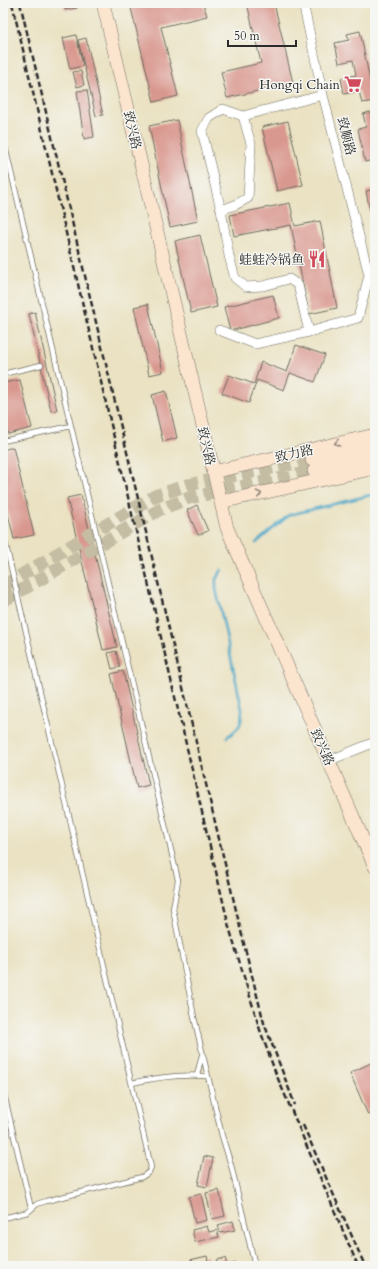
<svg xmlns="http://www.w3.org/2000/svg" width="378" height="1269" font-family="Cardo,'Noto Serif SC',serif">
<rect width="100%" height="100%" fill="#f6f6f2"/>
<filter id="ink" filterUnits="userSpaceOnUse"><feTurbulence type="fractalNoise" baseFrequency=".025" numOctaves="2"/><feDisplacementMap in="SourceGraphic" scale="8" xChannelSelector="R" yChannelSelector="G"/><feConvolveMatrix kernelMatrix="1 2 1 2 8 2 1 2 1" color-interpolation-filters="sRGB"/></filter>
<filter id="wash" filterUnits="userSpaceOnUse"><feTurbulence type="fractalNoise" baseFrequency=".012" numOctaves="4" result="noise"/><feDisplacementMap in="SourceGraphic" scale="16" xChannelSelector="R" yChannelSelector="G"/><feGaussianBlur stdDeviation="0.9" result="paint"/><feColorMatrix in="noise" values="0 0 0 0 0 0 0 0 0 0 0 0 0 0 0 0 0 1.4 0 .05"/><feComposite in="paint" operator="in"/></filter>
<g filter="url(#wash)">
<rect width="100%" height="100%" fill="#eae2c2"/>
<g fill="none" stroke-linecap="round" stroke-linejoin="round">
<path stroke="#4aa7c8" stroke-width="2.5" d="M256 543 289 515 375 494
M222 570 216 579V589L242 709C242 725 240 728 227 737"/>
</g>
<g id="blocks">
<path fill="#d9988f" d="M64 3H76L77 8 65 10Z
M150 3H203L207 16 161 27 178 96 154 102 131 8Z
M247 3H274L293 83 227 98 221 72 261 63Z
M360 31 374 101 362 103 359 91 344 94 341 78 356 75 353 60 339 63 335 43 349 40 347 34Z
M76 35 83 66 70 69 63 38Z
M86 38 103 115 96 116 78 40Z
M81 71 84 85 77 87 73 72Z
M87 90 94 137 84 139 77 91Z
M370 112 373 126H375L374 168 373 160 365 162 358 129 366 127 363 114Z
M177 120 198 221 170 227 149 126Z
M288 121 303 185 277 191 262 127Z
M375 189V210L370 211 366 191Z
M290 203 295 226 320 221 337 308 309 314 291 225 234 236 230 215Z
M372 226H375V236H374Z
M200 235 217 307 191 313 175 241Z
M273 295 279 318 230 331 224 307Z
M148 304 163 372 149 375 134 307Z
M35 312 57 410 51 411 29 314Z
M296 345 325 355 315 382 290 373 284 390 257 380 249 403 222 393 229 375 254 384 261 362 287 372Z
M20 380 32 428 8 434 3 412V383Z
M166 391 177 438 163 442 152 395Z
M13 447 34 535 14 539 3 493V450Z
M81 495 117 647 103 650 67 498Z
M197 505 208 531 198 535 187 510Z
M116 651 120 667 112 669 108 653Z
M123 671 149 785 137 788 111 674Z
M371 1063 375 1072V1111L368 1115 350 1073Z
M204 1156 213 1158 207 1187 198 1185Z
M219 1190 225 1216 212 1219 206 1193Z
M201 1194 207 1220 195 1223 189 1197Z
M233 1221 235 1230 220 1233 218 1225Z
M207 1226 209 1232 217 1230 219 1237 195 1242 192 1230Z
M207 1256 209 1266H192L190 1260Z
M225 1258 227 1265 236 1263 237 1266H218L217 1260Z"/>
</g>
</g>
<g filter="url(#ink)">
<use href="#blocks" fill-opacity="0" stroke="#6e6b60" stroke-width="1"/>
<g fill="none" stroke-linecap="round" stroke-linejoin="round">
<path stroke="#c4bda4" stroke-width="13" stroke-dasharray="13 6" stroke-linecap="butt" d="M3 586 155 496 188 485 312 460
M3 601 159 510 189 498 314 471"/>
<g stroke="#6e6b60" stroke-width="6">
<path id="lane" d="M3 138 178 880 173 909 194 1017 222 1136 231 1165 255 1266
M3 374 41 365
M3 441 71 426
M3 533 151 1167 149 1172 142 1177 46 1201 37 1204 28 1212 3 1218
M197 1075 202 1055
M132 1083C157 1077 181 1074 207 1076
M3 1090 30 1204 32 1208"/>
</g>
<g stroke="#6e6b60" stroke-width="10">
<path id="street" d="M303 3 323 95 369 275 358 318 309 332
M221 210 235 205 248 198 251 144 243 116 323 95
M219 330 255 344 309 332 298 285 289 279 263 286 246 287 235 278 229 256 221 210 202 131 209 118 223 109 243 116
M328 761 375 742"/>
</g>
<g stroke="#6e6b60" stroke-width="14">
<path id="secondary" d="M103 3 227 528 375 867
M312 460 375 446
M314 471 375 458
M213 472 375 435
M221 502 375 468"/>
</g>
<use href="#lane" stroke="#fff" stroke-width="4.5"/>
<use href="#street" stroke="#fff" stroke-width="9"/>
<use href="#secondary" stroke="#fce5cf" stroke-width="13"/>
<path stroke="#2b2b2b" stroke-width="2.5" stroke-dasharray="6 3" stroke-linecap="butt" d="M12 3 229 927 260 1030 276 1074 358 1266
M20 3 245 948 264 1023 295 1105
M303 1125 365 1266"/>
</g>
<defs><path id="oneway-chevron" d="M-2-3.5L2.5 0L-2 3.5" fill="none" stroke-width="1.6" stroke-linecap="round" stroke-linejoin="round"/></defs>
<g stroke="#94887d">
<use href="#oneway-chevron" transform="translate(337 443) rotate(167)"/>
<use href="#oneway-chevron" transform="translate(259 494) rotate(-12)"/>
</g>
</g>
<defs>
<g id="supermarket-bare" transform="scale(1.38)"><path d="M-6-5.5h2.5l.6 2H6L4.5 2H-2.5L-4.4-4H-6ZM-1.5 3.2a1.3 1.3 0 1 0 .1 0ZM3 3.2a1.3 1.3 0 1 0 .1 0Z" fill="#d1495b" stroke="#f6f6f2" stroke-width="2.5" paint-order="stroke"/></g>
<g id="restaurant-bare" transform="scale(1.38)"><path d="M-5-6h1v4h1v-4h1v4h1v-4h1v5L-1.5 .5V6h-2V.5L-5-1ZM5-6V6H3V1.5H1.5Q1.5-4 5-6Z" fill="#d1495b" stroke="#f6f6f2" stroke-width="2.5" paint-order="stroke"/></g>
</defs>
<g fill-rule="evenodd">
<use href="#supermarket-bare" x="353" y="84"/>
<use href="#restaurant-bare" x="317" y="259"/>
</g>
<g text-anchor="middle" stroke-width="3" stroke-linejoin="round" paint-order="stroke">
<g font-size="13" fill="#2b2b2b" stroke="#f6f6f2" text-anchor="end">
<text x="340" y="89">Hongqi Chain</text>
<text x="304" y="264">蛙蛙冷锅鱼</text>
</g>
<g font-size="13" fill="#2b2b2b" stroke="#f6f6f2">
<text transform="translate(133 130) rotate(77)" y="5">致兴路</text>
<text transform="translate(347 136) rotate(76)" y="5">致顺路</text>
<text transform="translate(207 446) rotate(77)" y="5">致兴路</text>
<text transform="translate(294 453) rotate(-13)" y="5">致力路</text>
<text transform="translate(323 747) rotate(66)" y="5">致兴路</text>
</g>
</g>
<rect width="378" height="1269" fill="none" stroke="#f6f6f2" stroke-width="16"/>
<path d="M228 40v6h68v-6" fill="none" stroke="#2b2b2b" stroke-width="2"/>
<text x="234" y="40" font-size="12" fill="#2b2b2b" stroke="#f6f6f2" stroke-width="3" paint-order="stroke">50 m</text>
</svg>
